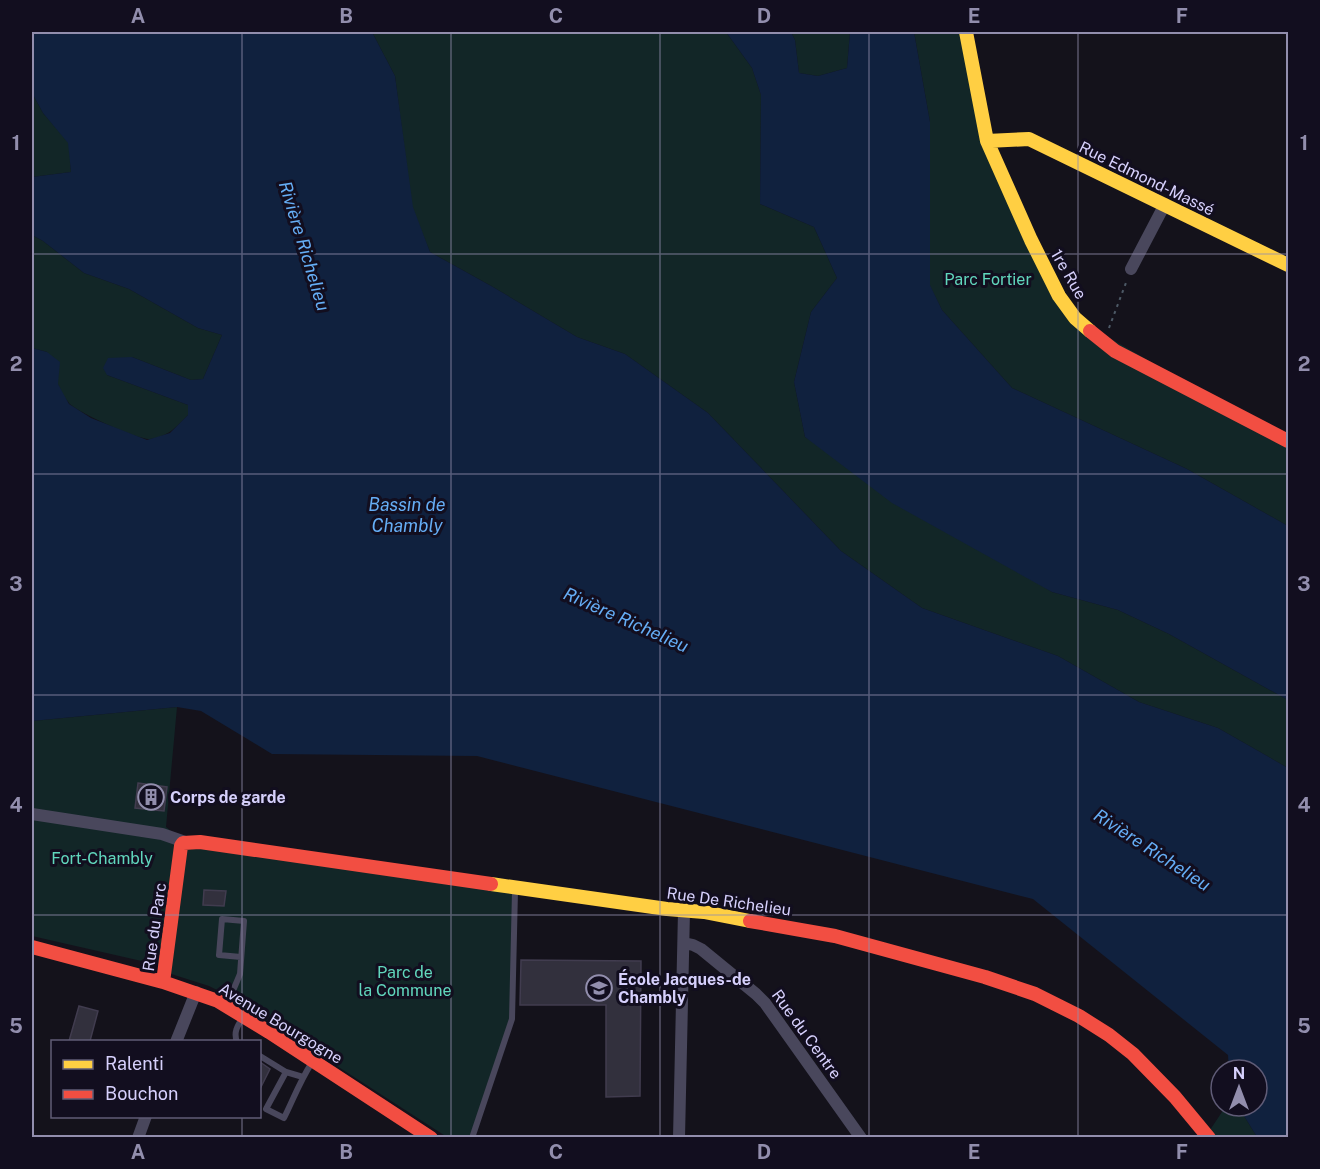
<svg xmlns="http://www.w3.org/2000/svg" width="1320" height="1169" font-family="'Public Sans',sans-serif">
<rect width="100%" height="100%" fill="#14121b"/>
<path fill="#122627" d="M372 32H726L752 68 761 95 760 204 814 227 837 278 811 312 794 382 805 437 1052 592 1118 610 1169 634 1288 700V768L1218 728 1139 702 1058 656 922 608 841 551 708 413 625 354 577 337 493 287 430 252 412 207 395 76Z
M791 32H850L847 68 818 76 799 73 795 40Z
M914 32H964L982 123 1075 318 1288 441V526L1187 469 1012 388 942 310 930 286V122Z
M32 93 43 113 69 143 71 172 32 177Z
M32 235 43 241 84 273 129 289 198 328 222 335 203 379 191 380 132 357 107 375 188 405V415C175 428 169 436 150 439 139 440 76 412 69 403 57 389 53 368 47 352L32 348Z
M177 707 166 827 177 836 159 965 32 936V721Z
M181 846 515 887 512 1019 472 1137H447L227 995 209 986 165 972Z
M1226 1106H1238L1257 1137H1216L1210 1130Z"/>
<path fill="#10213e" d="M32 32H372L395 76 413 207 430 252 493 287 577 337 625 354 708 413 841 551 922 608 1058 656 1139 702 1218 728 1288 768V1137H1257L1238 1106H1257V1070H1229L1228 1055 1033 899 477 756 272 754 201 711 177 707 32 721V348L47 352 60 362 58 384 69 404 91 418 147 440 170 433 188 415V405L107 375 103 368 108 358 132 357 191 380 203 379 222 335 198 328 129 289 84 273 43 241 32 235V177L71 172 68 143 43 113 32 93Z
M726 32H791L795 40 799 73 818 76 847 68 850 32H914L930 122V285L942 310 1012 388 1187 469 1288 526V700L1169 634 1118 610 1052 592 892 503 805 437 794 382 811 312 837 278 814 227 760 204 761 95 752 68Z"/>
<path fill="#32303d" stroke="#413c4f" stroke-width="1.5" d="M138 783 167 787 164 811 135 808Z
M204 890 226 891 224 906 203 905Z
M521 960 641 961 640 1096 606 1097V1005H520Z
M79 1006 98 1011 90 1041H69Z
M260 1062 270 1069 260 1089Z"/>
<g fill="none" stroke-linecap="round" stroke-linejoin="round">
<path stroke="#4d5966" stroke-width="2" stroke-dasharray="3 4.5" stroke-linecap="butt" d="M1109 328 1127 280"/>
<path stroke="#49475c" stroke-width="6" d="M227 1005 240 974 244 921 222 919 219 955 241 957
M237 1042C233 1032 238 1025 243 1017
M260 1056 286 1072 303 1077
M286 1072 266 1109 284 1118C293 1100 300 1081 311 1064
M472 1138 512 1019 515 891"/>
<path stroke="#49475c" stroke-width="12" d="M1131 269 1165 204
M32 814 162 834 185 842
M684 943 693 945 701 949 756 994 765 1003 861 1138
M176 1042 196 992
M138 1138 146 1116
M679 1138 684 911"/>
<path stroke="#ffcf43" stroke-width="14" d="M966 32 987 141 1031 240 1059 296 1075 318 1090 331
M987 141 1029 139 1288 265
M491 884 667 909 704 912 750 921"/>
<path stroke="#f24e42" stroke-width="14" d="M1090 331 1115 351 1288 441
M750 921 835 936 985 977 1035 994 1079 1016 1109 1035 1133 1054 1175 1097 1209 1138
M32 947 163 982 218 1001 269 1032 431 1138
M163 982 181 846 183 843 200 842 491 884"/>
</g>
<path fill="none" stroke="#928ead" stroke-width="1.5" stroke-opacity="0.55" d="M242 32V1042M451 32V1138M660 32V1138M869 32V1138M1078 32V1138M32 254H1288M32 474H1288M32 695H1288M32 915H1288M242 1116V1138"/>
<defs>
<g id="building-ring" transform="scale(1.35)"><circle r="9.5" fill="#120e1f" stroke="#928ead" stroke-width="1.5"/><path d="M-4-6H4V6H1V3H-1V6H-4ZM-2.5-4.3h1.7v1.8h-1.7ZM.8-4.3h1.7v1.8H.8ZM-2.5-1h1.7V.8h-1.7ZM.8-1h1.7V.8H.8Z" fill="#928ead"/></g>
<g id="school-ring" transform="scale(1.35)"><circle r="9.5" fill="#120e1f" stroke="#928ead" stroke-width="1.5"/><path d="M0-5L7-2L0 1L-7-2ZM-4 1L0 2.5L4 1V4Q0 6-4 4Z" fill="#928ead"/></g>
</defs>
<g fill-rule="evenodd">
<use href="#building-ring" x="151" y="797"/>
<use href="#school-ring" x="599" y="988"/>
</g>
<g text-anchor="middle" stroke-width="6" stroke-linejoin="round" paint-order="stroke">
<g font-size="16" fill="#d6d0fc" stroke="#120e1f">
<text transform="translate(1147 178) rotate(26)" y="6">Rue Edmond-Massé</text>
<text transform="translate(1069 274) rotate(60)" y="6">1re Rue</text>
<text transform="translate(729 901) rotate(8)" y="6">Rue De Richelieu</text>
<text transform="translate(154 927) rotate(-82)" y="6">Rue du Parc</text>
<text transform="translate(281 1023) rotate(31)" y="6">Avenue Bourgogne</text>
<text transform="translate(807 1034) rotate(54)" y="6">Rue du Centre</text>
</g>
<g font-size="16" fill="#61d7bd" stroke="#120e1f">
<text x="988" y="285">Parc Fortier</text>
<text x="102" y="864">Fort-Chambly</text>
<text x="405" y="978">Parc de<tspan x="405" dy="18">la Commune</tspan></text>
</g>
<g font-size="16" font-weight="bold" fill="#d6d0fc" stroke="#120e1f" text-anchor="start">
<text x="170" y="803">Corps de garde</text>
<text x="618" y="985">École Jacques-de<tspan x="618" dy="18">Chambly</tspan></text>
</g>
<g font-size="18" font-style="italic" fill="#65adf5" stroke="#120e1f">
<text transform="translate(304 246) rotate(73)" y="6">Rivière Richelieu</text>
<text x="407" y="511">Bassin de<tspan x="407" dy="21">Chambly</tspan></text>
<text transform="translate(626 620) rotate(24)" y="6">Rivière Richelieu</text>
<text transform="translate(1152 850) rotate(33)" y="6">Rivière Richelieu</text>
</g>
</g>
<rect width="1320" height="1169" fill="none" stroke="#120e1f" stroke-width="66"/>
<rect x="51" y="1040" width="210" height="78" fill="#120e1f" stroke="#605c77" stroke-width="1.5"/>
<rect x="63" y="1060" width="30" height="9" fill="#ffcf43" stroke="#605c77" stroke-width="1.5"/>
<text x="105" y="1070" font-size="18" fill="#d6d0fc">Ralenti</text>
<rect x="63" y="1090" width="30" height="9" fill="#f24e42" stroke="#605c77" stroke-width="1.5"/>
<text x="105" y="1100" font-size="18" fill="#d6d0fc">Bouchon</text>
<g transform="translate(1239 1088)"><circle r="28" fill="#120e1f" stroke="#605c77" stroke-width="1.5"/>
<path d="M0-4.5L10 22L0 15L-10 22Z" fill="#928ead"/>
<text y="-9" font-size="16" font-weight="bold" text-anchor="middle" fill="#d6d0fc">N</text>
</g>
<rect x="33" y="33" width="1254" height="1103" fill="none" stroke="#928ead" stroke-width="2"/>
<g font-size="20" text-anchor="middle" font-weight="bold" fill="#928ead">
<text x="138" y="23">A</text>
<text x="346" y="23">B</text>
<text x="556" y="23">C</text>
<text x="764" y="23">D</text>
<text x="974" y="23">E</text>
<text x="1182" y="23">F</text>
<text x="16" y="150">1</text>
<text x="1304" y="150">1</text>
<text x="16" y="371">2</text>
<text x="1304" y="371">2</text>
<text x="16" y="591">3</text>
<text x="1304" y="591">3</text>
<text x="16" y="812">4</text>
<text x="1304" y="812">4</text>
<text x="16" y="1033">5</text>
<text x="1304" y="1033">5</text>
<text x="138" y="1159">A</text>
<text x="346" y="1159">B</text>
<text x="556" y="1159">C</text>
<text x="764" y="1159">D</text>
<text x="974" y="1159">E</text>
<text x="1182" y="1159">F</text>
</g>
</svg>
